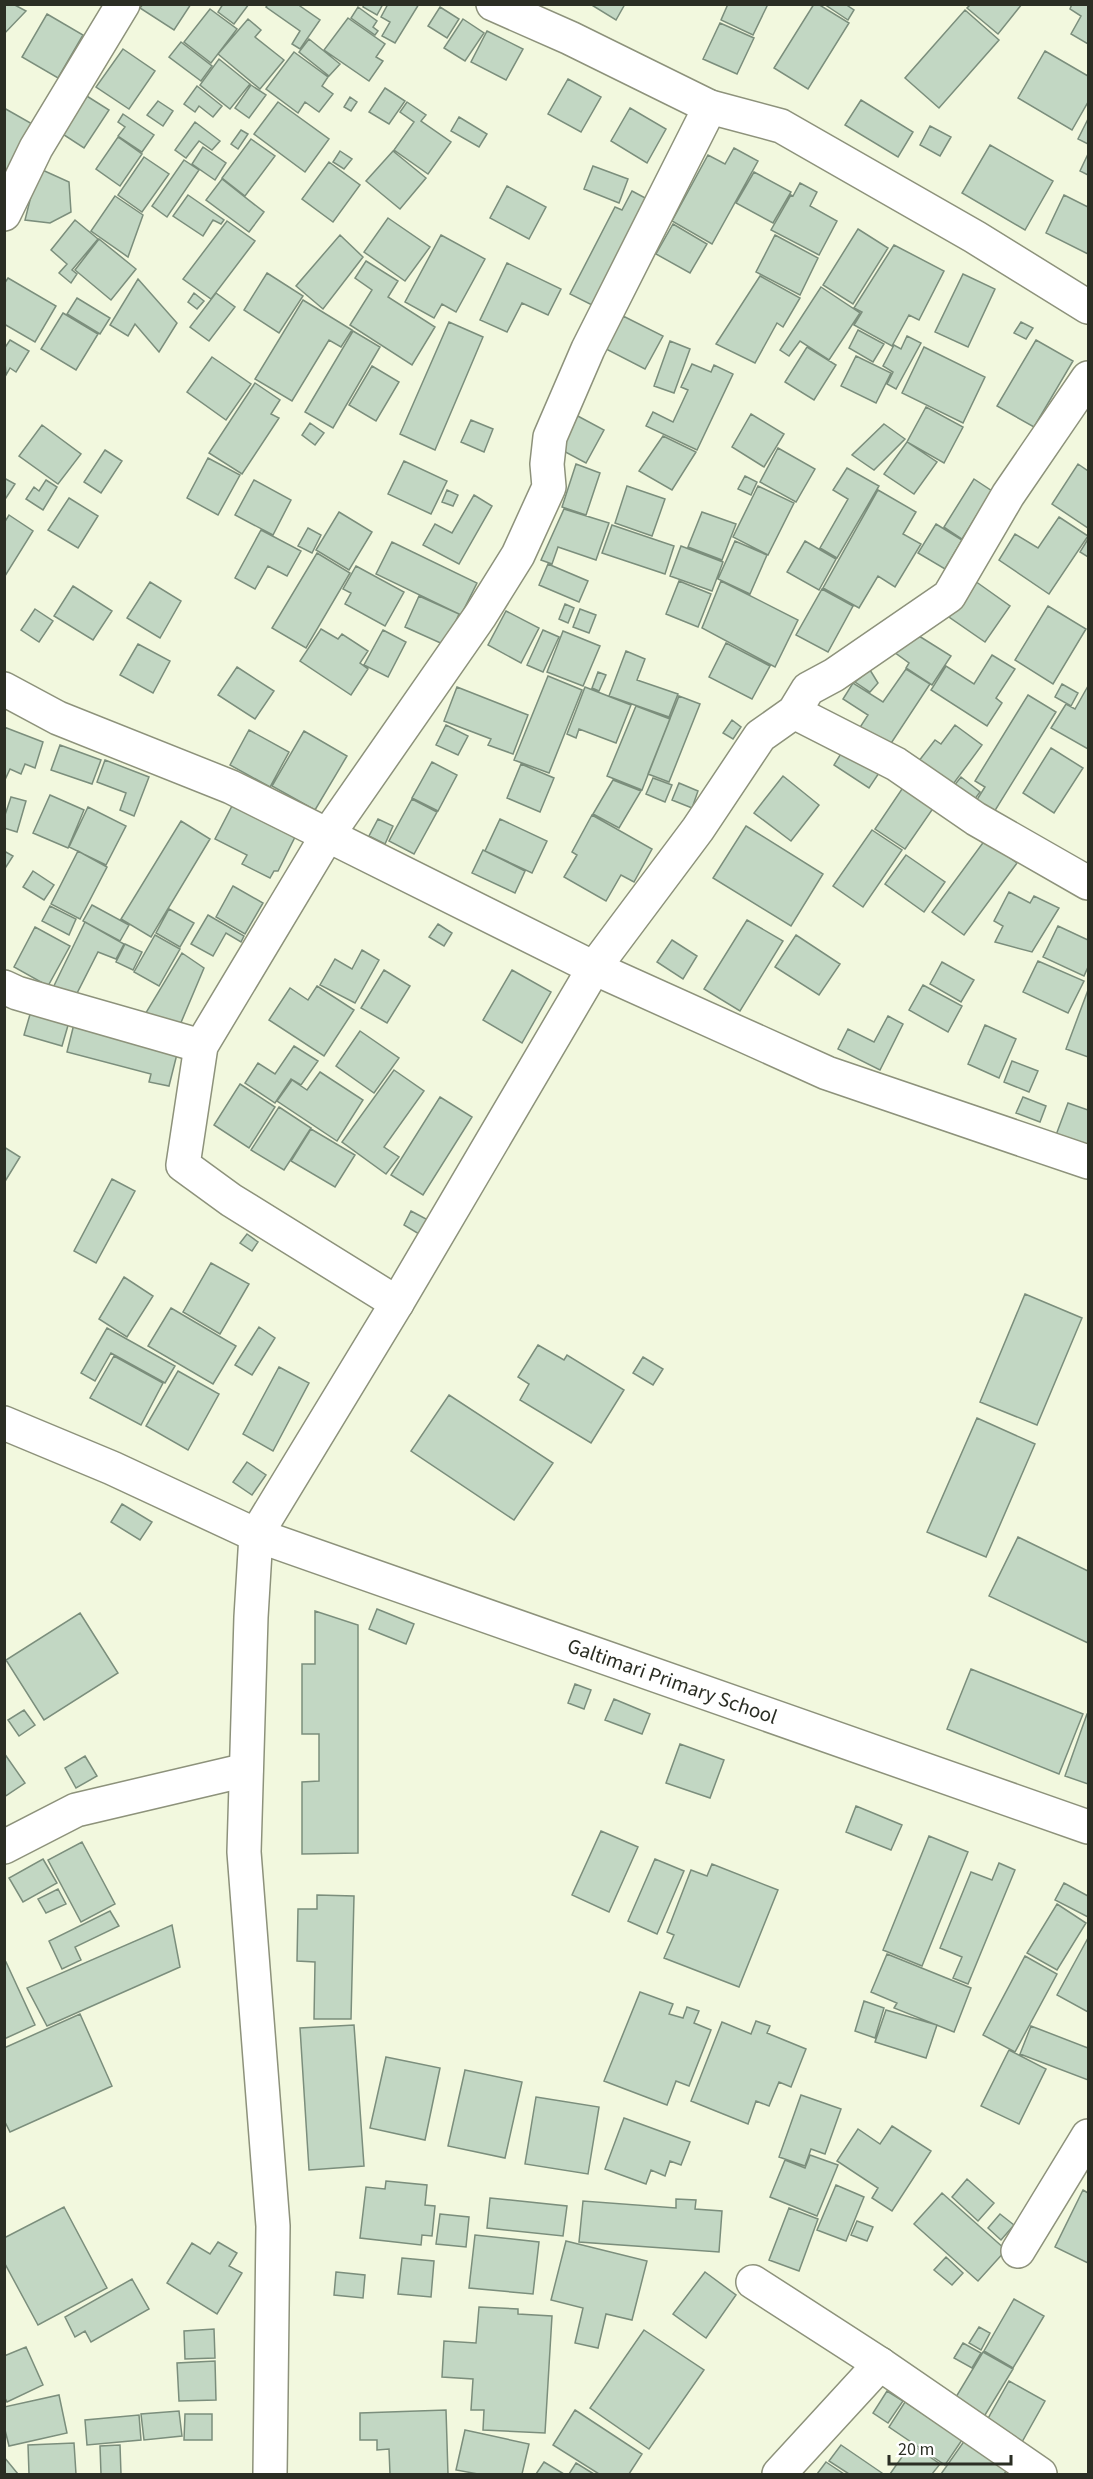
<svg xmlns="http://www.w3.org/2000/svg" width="1093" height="2479" font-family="'Source Sans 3',sans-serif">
<rect width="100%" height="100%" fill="#f2f8de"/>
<path fill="#c2d7c3" stroke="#7b8e7c" stroke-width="1.5" d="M4 4H13L26 11 4 34Z
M143 4H191L174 30 140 8Z
M223 4H249L234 24 218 12Z
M268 4H297L320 20 300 49 292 44 300 31 266 7Z
M364 4H383L377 15 363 7Z
M388 4H419L395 43 382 36 390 22 381 17Z
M590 4H625L616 20Z
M728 4H768L753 35 721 20Z
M814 4H818L849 23 808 89 774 68Z
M824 4H845L854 10 848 20Z
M971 4H1022L998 34 967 8Z
M1072 4H1088V44L1071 34 1081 16 1070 9Z
M358 7 377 21 373 27 378 31 375 35 351 18Z
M440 7 459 19 447 38 428 26Z
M210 9 237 29 211 63 184 42Z
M965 10 999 40 939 108 905 78Z
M47 14 83 35 58 78 22 57Z
M348 18 385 44 376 57 383 61 369 81 324 50Z
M248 19 261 30 255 37 284 60 260 89 218 54Z
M463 19 484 33 465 61 444 48Z
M720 23 754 38 737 74 703 59Z
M487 31 523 49 506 80 471 62Z
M309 39 340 64 329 76 299 52Z
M181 42 212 66 201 81 169 57Z
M123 49 155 71 129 109 96 87Z
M1045 51 1088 76V102L1072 130 1018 98Z
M294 52 328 77 322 86 333 94 319 112 305 102 298 113 266 89Z
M219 59 250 84 230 109 200 85Z
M568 79 601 97 581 132 548 114Z
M251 85 266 95 249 118 235 108Z
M197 86 222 106 213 117 199 106 195 112 184 104Z
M385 88 405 101 389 124 369 112Z
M82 93 109 110 84 148 58 131Z
M350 97 357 102 351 111 344 107Z
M861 100 913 132 898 157 845 125Z
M158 101 173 111 163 126 147 115Z
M278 102 329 139 305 172 254 134Z
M407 102 426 115 421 121 451 142 428 174 394 150 414 122 400 112Z
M4 108 34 125 4 176Z
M630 108 666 129 647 163 611 141Z
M123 114 154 135 142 152 118 136 125 127 118 122Z
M459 117 487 134 479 147 451 131Z
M1088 119V144L1078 139Z
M195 122 220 141 212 150 199 141 186 158 175 150Z
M930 126 951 137 940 156 920 145Z
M241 130 248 134 238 149 231 144Z
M118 137 142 154 120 186 96 169Z
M251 139 275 156 245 196 222 178Z
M990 145 1053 181 1025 230 962 193Z
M203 147 226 163 215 180 192 164Z
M734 148 758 161 712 244 672 221 708 155 725 164Z
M340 151 352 159 344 169 333 162Z
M393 151 426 178 400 209 366 181Z
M1088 154V175L1080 171Z
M144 157 169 174 142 212 118 195Z
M184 160 199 170 167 217 152 206Z
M329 162 360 185 333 222 302 199Z
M593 166 628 179 619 203 584 189Z
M38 168 69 182 71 212 50 223 25 220Z
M754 172 791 192 773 223 736 203Z
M222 179 264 212 249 232 206 200Z
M800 183 817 192 810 206 837 221 819 255 771 230 791 195 793 196Z
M507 186 546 207 529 239 490 218Z
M632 191 651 201 596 307 570 294 615 207 622 210Z
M188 195 224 220 221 224 213 220 203 236 173 216Z
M1064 195 1088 207V254L1046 233Z
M115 196 143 215 128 257 91 231Z
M388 218 430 247 405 281 364 252Z
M75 220 98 239 72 270 77 274 71 283 59 273 67 264 51 250Z
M227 221 255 241 211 299 183 279Z
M673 224 707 244 690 273 656 254Z
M858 229 888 248 853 304 823 285Z
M340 235 363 257 323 309 296 286Z
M441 235 485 259 456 312 442 304 434 318 405 302Z
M775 235 818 258 800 295 756 272Z
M99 239 136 269 111 300 75 270Z
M894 245 944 271 919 320 909 315 892 346 854 325 862 312 854 308Z
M366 261 398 281 388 297 435 327 412 365 350 325 372 290 355 278Z
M507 263 561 289 548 315 522 303 507 332 480 320Z
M267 273 303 296 279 333 244 310Z
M963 274 995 289 968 347 935 332Z
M760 276 800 298 783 327 777 323 755 363 716 344Z
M8 278 56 306 35 342 4 324V284Z
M138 279 177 323 159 352 135 324 128 336 110 325Z
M821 287 860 313 829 360 800 341 789 356 780 350Z
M194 293 204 301 197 309 188 302Z
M216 293 235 307 209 341 190 327Z
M77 298 110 318 100 334 67 314Z
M303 300 352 330 341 347 329 340 292 401 255 379Z
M63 313 98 334 76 370 41 349Z
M623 316 663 336 645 369 606 349Z
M449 322 483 337 435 450 400 434Z
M1021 322 1033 328 1026 339 1014 333Z
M858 330 884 344 873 362 849 348Z
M353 331 380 347 333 428 305 412Z
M907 336 921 343 896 389 887 384 893 372 883 366 894 345 901 349Z
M10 340 29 351 16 372 10 368 6 375 4 349Z
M1036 340 1073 361 1034 427 997 406Z
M670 341 690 349 674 393 654 386Z
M807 347 836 365 814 400 785 382Z
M924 347 985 377 963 423 902 393Z
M856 356 891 373 876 403 841 386Z
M212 357 251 384 226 420 187 392Z
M692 364 711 372 714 365 733 374 697 450 646 426 653 412 673 422 688 390 681 387Z
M372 366 399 382 376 421 349 405Z
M255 383 280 400 271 414 279 418 242 474 209 453Z
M926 407 963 427 944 463 907 442Z
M574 414 604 430 586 463 556 447Z
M751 414 784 434 764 467 732 447Z
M471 420 493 429 484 452 461 442Z
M310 423 324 433 315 445 302 435Z
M884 424 905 439 874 470 852 455Z
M42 425 81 454 58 484 19 456Z
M663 436 696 452 672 490 639 471Z
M907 442 937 462 914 494 884 474Z
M778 448 815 469 796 502 760 482Z
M105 450 122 461 101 493 84 482Z
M208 458 240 475 218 515 187 498Z
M404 461 447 481 431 514 388 494Z
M576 464 600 473 586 515 562 507Z
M1078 464 1088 471V528L1052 504Z
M847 468 879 486 837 558 820 548 848 499 833 490Z
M745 476 757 482 751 495 738 489Z
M4 478 15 484 4 501Z
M974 479 992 491 962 539 944 527Z
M46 480 57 487 43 510 26 499 34 487 39 491Z
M254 480 291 500 273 535 235 515Z
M627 486 665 499 652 536 615 523Z
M758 486 794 503 768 555 733 537Z
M447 490 458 495 453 506 442 502Z
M878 490 916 512 903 534 921 544 895 587 878 576 859 608 823 588Z
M474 495 492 506 459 564 423 545 435 524 452 533Z
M69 498 98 516 78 548 48 530Z
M564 509 609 523 596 560 558 547 552 564 541 560Z
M339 512 372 532 349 570 316 550Z
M702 512 736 524 722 560 688 547Z
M9 515 33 531 5 576 4 523Z
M1059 517 1088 536 1049 594 999 560 1015 534 1038 548Z
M936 524 962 540 945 569 918 553Z
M612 525 674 546 665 574 602 553Z
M308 528 321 535 312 553 298 546Z
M261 530 301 551 287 576 268 566 255 589 235 578Z
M1088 539V557L1080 552Z
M735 541 767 555 750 594 718 579Z
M805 541 836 559 819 590 787 572Z
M392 542 477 583 461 615 376 574Z
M681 546 723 562 712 591 670 576Z
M317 553 350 573 306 648 272 628Z
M548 564 588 581 579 602 539 585Z
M356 566 404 592 385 626 345 604 351 593 343 589Z
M679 581 711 594 698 627 666 614Z
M721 581 798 620 775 667 702 628Z
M975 581 1010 606 985 642 949 617Z
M150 582 181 601 160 638 127 618Z
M73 586 112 611 93 640 54 616Z
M822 589 853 606 828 652 796 635Z
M419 596 459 614 445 645 405 627Z
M565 604 574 608 568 623 559 619Z
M1048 606 1086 629 1053 684 1015 660Z
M35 609 53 621 39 642 21 630Z
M580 609 596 615 589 633 573 627Z
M506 611 539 628 521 663 488 645Z
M321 629 338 639 342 634 368 651 360 663 368 669 351 695 300 661Z
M383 630 406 642 388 677 364 665Z
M543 630 559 637 543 672 527 665Z
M563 631 600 646 583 686 547 672Z
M919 636 951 656 932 685 906 668 909 663 894 652Z
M726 643 770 666 752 699 709 677Z
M138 644 170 661 153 693 120 675Z
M626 651 645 659 637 680 678 694 669 717 609 696Z
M992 655 1015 669 996 698 1002 703 987 726 931 690 946 666 974 684Z
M237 667 274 691 255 719 218 695Z
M906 669 930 684 886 751 857 732 868 715 843 699 853 683 883 702Z
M870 670 878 683 870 692 855 682Z
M598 672 606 675 599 691 592 688Z
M548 676 582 690 549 773 514 760Z
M1062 684 1078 693 1071 706 1055 697Z
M1088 686V749L1051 728 1066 704 1075 709Z
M457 687 528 715 513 754 488 745 491 739 444 721Z
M585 687 631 705 616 743 579 729 576 738 567 734Z
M1028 695 1056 712 991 817 973 806 985 787 975 781Z
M679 696 700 704 669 782 648 774Z
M636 706 670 719 642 790 607 776Z
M732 720 741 727 733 739 723 733Z
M446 725 468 736 458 755 436 745Z
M955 725 982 745 948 791 915 766 935 740 941 744Z
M4 727 43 742 35 768 25 764 21 774 10 769 4 782Z
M249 730 289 752 270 787 230 765Z
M304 731 347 756 315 810 272 786Z
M60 745 101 760 92 784 51 770Z
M845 747 881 770 869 788 834 765Z
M1051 748 1083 768 1054 813 1023 793Z
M105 760 149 777 134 816 120 810 126 793 97 782Z
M432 762 457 775 438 811 412 798Z
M521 764 554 778 540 812 507 798Z
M783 776 819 805 791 841 754 813Z
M961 777 980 792 969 807 949 792Z
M653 778 672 785 665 802 646 794Z
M613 780 641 791 619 828 593 814Z
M679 783 698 791 692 808 672 800Z
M904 786 934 807 905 849 875 829Z
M50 795 84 810 68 848 33 833Z
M11 797 26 801 17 832 4 828V818Z
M412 799 437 812 414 854 389 841Z
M232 806 295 837 278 871H274L270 878 242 864 247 855 215 839Z
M88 807 126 826 106 865 69 847Z
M592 815 652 849 634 882 621 875 606 901 564 877 577 855 572 852Z
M378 819 393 826 385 844 369 836Z
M500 819 547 841 532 873 485 851Z
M181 821 210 839 151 937 121 919Z
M746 826 823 874 791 926 713 878Z
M872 830 902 850 863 907 833 886Z
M985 840 1017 863 964 935 932 912Z
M483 850 525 871 515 893 472 873Z
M4 851 13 856 4 870Z
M78 851 107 867 80 919 51 904Z
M906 855 945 882 924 912 885 884Z
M33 871 54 885 44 900 23 887Z
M233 886 263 903 245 934 216 917Z
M1009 892 1030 903 1034 896 1059 908 1032 952 995 942 1003 926 994 921Z
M92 905 129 925 120 941 83 921Z
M50 906 76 919 69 935 42 921Z
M169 909 194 923 180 947 156 933Z
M208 915 244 936 241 942 226 933 213 956 191 944Z
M747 920 783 941 740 1011 704 989Z
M85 922 124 944 116 959 98 952 72 1003 49 996Z
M438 924 452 933 444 946 429 937Z
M1058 926 1088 940V967L1084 976 1043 957Z
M35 927 70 946 48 986 14 967Z
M155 935 180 949 159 986 134 972Z
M796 935 840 964 819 995 775 967Z
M672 940 697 956 683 979 657 962Z
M125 944 142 952 133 970 116 962Z
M362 950 379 960 355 1003 320 985 335 959 352 969Z
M182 953 204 968 177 1032 141 1021Z
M1038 961 1084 981 1068 1013 1023 992Z
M942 962 974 980 961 1002 930 984Z
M384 970 410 986 387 1023 361 1008Z
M512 970 551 992 522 1043 483 1020Z
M923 985 962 1006 948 1032 909 1010Z
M317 986 354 1010 324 1056 269 1020 290 988 308 1000Z
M1088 990V1057L1066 1049Z
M31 1011 69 1022 62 1046 24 1035Z
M888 1016 903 1024 880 1070 838 1049 848 1029 874 1042Z
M74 1024 178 1050 169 1086 149 1082 151 1074 67 1052Z
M985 1025 1016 1039 999 1078 968 1064Z
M360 1031 399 1058 374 1093 336 1066Z
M294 1046 318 1061 301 1085 291 1079 275 1103 245 1083 258 1063 275 1074Z
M1012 1061 1038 1071 1029 1092 1004 1082Z
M394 1070 424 1091 384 1147 399 1157 386 1174 342 1142Z
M320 1072 363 1100 337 1141 277 1101 292 1080 307 1090Z
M240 1084 275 1107 249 1148 214 1125Z
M440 1097 472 1117 423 1195 391 1175Z
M1023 1097 1046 1106 1040 1122 1016 1113Z
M1068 1103 1088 1110V1147L1056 1135Z
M279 1107 311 1128 284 1170 251 1150Z
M311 1129 355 1155 335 1187 291 1161Z
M4 1147 20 1157 4 1183Z
M112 1179 135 1191 96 1263 74 1251Z
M411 1211 428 1220 419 1234 404 1225Z
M247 1234 258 1242 252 1251 240 1243Z
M211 1263 249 1284 220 1334 183 1312Z
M124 1277 153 1296 127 1337 99 1319Z
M1025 1294 1082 1318 1037 1425 980 1402Z
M171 1308 236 1346 213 1384 148 1346Z
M259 1327 275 1338 252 1375 235 1365Z
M107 1328 175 1366 165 1383 111 1353 95 1381 81 1373Z
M538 1345 564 1360 567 1355 624 1390 591 1443 520 1400 529 1384 518 1377Z
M114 1356 163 1383 141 1425 90 1398Z
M643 1357 663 1369 653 1385 633 1373Z
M279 1367 309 1383 273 1451 243 1434Z
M178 1371 219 1394 188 1450 146 1426Z
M449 1395 553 1463 514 1520 411 1451Z
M977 1418 1035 1444 986 1557 927 1532Z
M247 1462 266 1475 252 1495 233 1482Z
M122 1504 152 1522 140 1540 111 1522Z
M1018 1537 1088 1571V1643L989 1596Z
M377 1609 414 1624 406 1644 369 1629Z
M315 1611 358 1625V1853L302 1854V1782L319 1781V1734H302V1664H315Z
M80 1613 118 1673 44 1720 6 1660Z
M971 1669 1083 1714 1059 1774 947 1729Z
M575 1684 591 1690 584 1709 568 1703Z
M614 1699 650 1714 642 1734 605 1720Z
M24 1710 35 1725 19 1736 8 1720Z
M1087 1714H1088V1784L1065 1776Z
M680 1744 724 1760 710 1798 666 1783Z
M4 1753 25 1783 4 1797Z
M85 1756 97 1776 76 1788 65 1768Z
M856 1806 902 1825 891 1850 846 1832Z
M601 1831 638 1847 609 1912 572 1895Z
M929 1836 968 1852 922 1966 883 1950Z
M82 1842 115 1904 81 1922 48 1860Z
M43 1859 57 1883 23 1902 9 1878Z
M655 1859 684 1871 657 1934 628 1921Z
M999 1863 1015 1870 968 1984 953 1978 962 1957 940 1948 971 1872 992 1880Z
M712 1864 778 1890 739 1987 664 1958 674 1935 667 1932 691 1870 707 1876Z
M1064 1883 1088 1896V1917L1055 1900Z
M58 1889 66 1904 46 1913 38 1899Z
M317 1895 354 1896 351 2019H314L315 1962 297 1961 298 1909H317Z
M1057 1904 1086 1923 1057 1970 1027 1953Z
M110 1911 119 1926 75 1947 81 1960 62 1969 49 1941Z
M172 1925 180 1967 47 2026 27 1988Z
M1088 1938V2012L1057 1995Z
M887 1954 971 1988 954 2032 894 2008 897 2003 871 1992Z
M1025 1956 1057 1974 1015 2052 983 2035Z
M6 1962 35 2025 4 2039V1963Z
M640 1992 673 2004 669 2014 683 2018 687 2007 699 2011 694 2023 711 2030 689 2086 676 2081 667 2105 604 2081Z
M864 2001 884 2008 875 2038 855 2031Z
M886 2010 937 2025 926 2058 875 2042Z
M80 2014 112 2086 10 2132 4 2120V2048Z
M756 2021 770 2026 767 2033 806 2049 791 2087 779 2082 769 2106 756 2101 748 2124 691 2101 722 2022 751 2034Z
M354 2025 364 2166 309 2170 300 2028Z
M1031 2026 1088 2048V2080L1020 2054Z
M1009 2050 1046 2069 1019 2124 981 2106Z
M386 2057 440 2068 425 2140 370 2128Z
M465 2070 522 2082 505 2158 448 2146Z
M801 2095 841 2109 825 2154 811 2149 805 2166 779 2157Z
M536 2097 599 2107 588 2174 525 2164Z
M624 2118 690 2142 681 2165 670 2161 665 2176 651 2170 646 2184 605 2169Z
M892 2126 931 2151 892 2211 872 2198 878 2188 837 2161 858 2129 880 2144Z
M810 2155 838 2165 817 2216 770 2197 785 2160 805 2168Z
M967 2179 994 2203 978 2221 952 2197Z
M386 2181 427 2185 425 2205 435 2206 432 2236 422 2235 421 2245 360 2238 366 2187 385 2189Z
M836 2185 864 2197 846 2241 817 2230Z
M1083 2190 1088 2193V2263L1055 2247Z
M942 2193 1006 2250 978 2281 914 2224Z
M490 2198 567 2206 563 2236 487 2228Z
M676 2199 696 2200 695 2209 722 2211 719 2252 579 2242 583 2201 676 2208Z
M64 2207 107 2288 38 2325 4 2262V2238Z
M789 2208 818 2219 799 2271 769 2260Z
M440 2214 469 2217 466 2247 436 2244Z
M1000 2214 1014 2225 1001 2240 988 2228Z
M857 2221 873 2227 867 2241 851 2235Z
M475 2235 539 2242 533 2294 469 2288Z
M566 2241 647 2261 632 2320 606 2314 598 2348 575 2343 583 2308 551 2300Z
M218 2242 237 2253 229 2266 242 2273 217 2314 167 2283 192 2243 210 2254Z
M946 2257 963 2273 952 2285 934 2270Z
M402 2258 434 2261 431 2297 398 2294Z
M336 2272 365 2275 363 2298 334 2295Z
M705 2272 736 2295 706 2338 673 2314Z
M132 2279 149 2309 91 2342 85 2331 75 2337 65 2317Z
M1014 2299 1044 2316 1013 2368 984 2351Z
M479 2307 518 2309V2314L552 2316 545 2433 483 2430 484 2410H471L473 2379 442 2377 444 2341 476 2343Z
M979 2327 990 2333 981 2350 969 2343Z
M214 2329 215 2358 185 2359 184 2331Z
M644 2330 704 2370 649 2449 590 2408Z
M963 2343 981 2353 972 2368 954 2358Z
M26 2347 43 2385 7 2402 4 2396V2356Z
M983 2352 1013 2369 982 2420 953 2402Z
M215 2361 216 2400 179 2401 177 2363Z
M1009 2381 1045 2401 1022 2442 986 2422Z
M887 2391 903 2401 888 2423 873 2413Z
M59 2395 67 2433 9 2446 4 2426V2407Z
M905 2402 962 2440 945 2465 889 2427Z
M446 2410 448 2474H390L389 2449 377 2450V2440H360V2413Z
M575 2410 642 2454 629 2474H599L553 2445Z
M179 2411 182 2436 144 2440 141 2414Z
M185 2414H212V2440H184Z
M139 2415 141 2440 87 2445 85 2420Z
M465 2430 529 2444 522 2474H478L456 2470Z
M965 2440 1008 2469 1004 2474H941Z
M74 2443 76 2474H29L28 2445Z
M911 2444 940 2464 932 2474H890Z
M120 2445 121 2474H101L100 2446Z
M841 2445 882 2473 881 2474H849L829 2461Z
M4 2457 18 2474H4Z
M544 2462 564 2474H536Z
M826 2462 844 2474H817Z
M576 2463 594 2474H569Z"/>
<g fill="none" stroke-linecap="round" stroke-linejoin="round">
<g stroke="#8d927b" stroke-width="36">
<g id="minor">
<path d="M493 4 570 38 710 107 781 126 975 237 1088 307"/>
<path d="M4 214 36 148 123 4"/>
<path d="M4 689 58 718 231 787 594 968 827 1073 1088 1162"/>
<path d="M794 712 896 764 976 819 1088 883"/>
<path d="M4 987 17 993 58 1005 201 1046"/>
<path d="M397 1303 231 1200 183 1165 201 1046 327 836 480 616 518 555 549 487 547 464 550 437 588 349 710 107"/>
<path id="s1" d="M4 1423 112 1468 256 1535 1088 1827"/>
<path d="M4 1847 76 1810 246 1770"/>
<path d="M1018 2251 1088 2136"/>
<path d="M753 2282 880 2364 1040 2474"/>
<path d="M270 2474 273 2226 244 1852 251 1617 256 1535 397 1303 594 968 698 829 760 736 794 712 808 689 834 675 949 596 1008 495 1088 378"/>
<path d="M779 2474 880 2364"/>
</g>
</g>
<use href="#minor" stroke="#fff" stroke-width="33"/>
</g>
<g text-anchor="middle" stroke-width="5" stroke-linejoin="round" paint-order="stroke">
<g font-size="21" fill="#2b2e24" stroke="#fff">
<text dy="7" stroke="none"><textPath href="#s1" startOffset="717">Galtimari Primary School</textPath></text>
</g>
</g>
<rect width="1093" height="2479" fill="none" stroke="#2b2e24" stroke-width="12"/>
<path d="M889 2455v9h122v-9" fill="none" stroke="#2b2e24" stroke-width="3"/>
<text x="898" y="2455" font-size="18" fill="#2b2e24" stroke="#ffffff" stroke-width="4.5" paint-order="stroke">20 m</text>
</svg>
